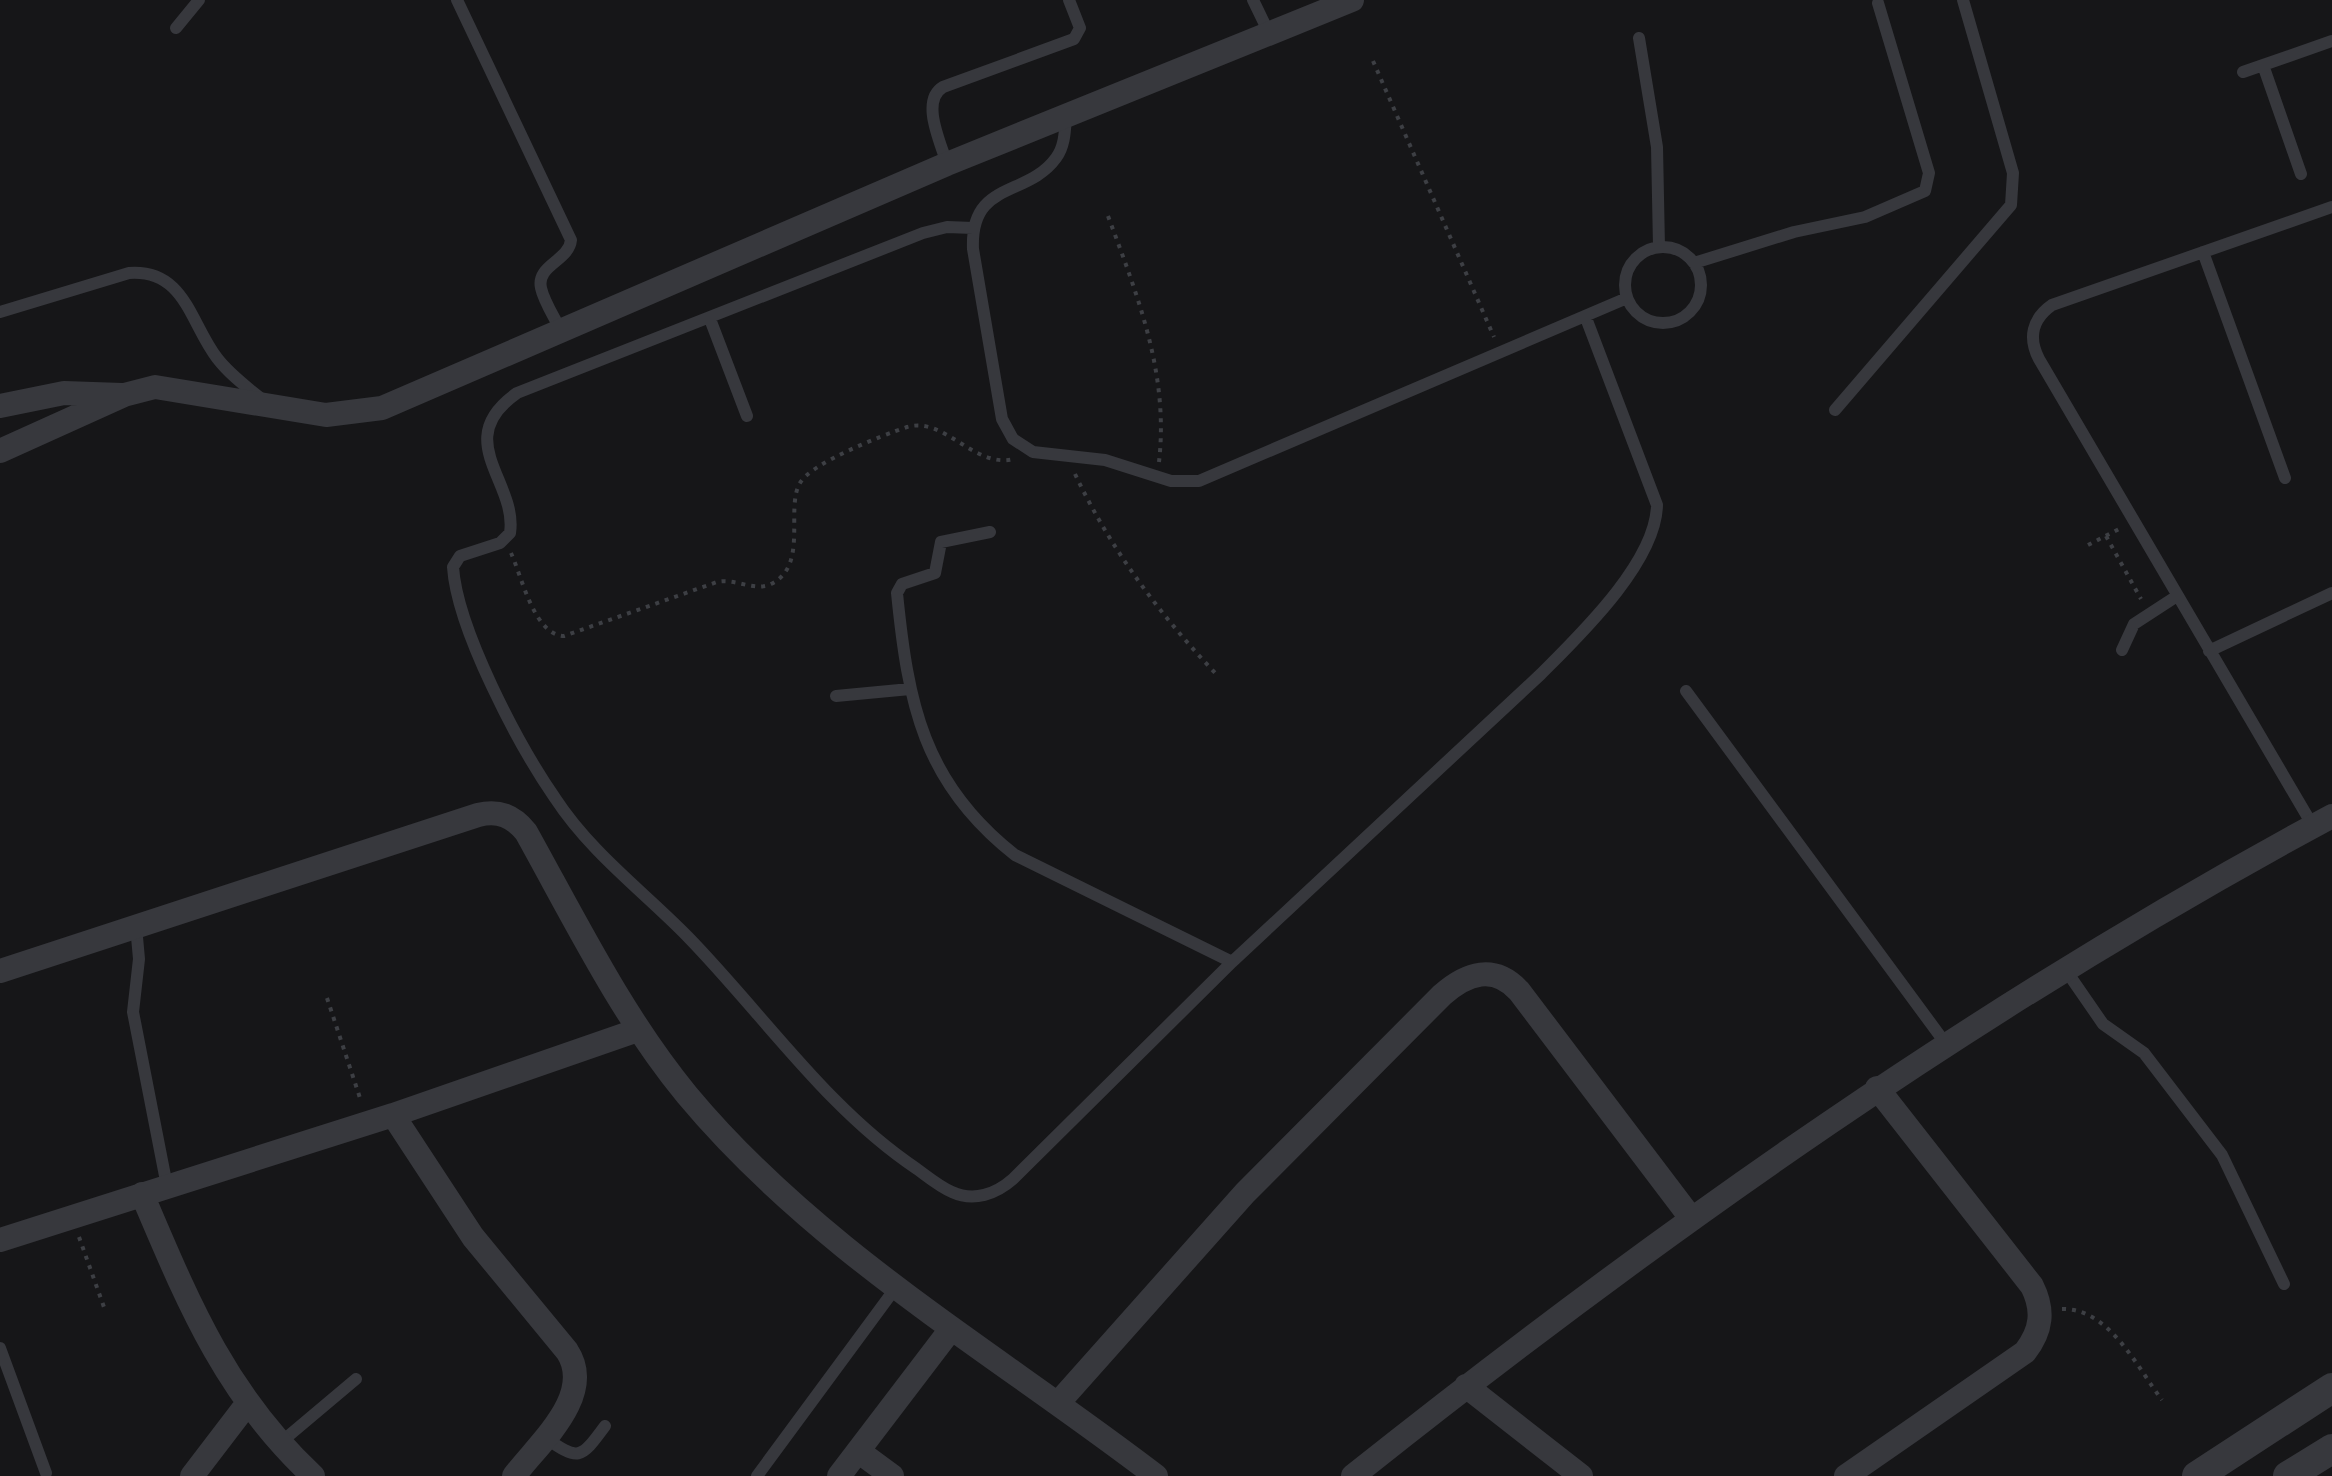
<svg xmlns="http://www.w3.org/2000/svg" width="2332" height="1476" font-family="'Varela Round',sans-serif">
<rect width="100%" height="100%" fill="#161618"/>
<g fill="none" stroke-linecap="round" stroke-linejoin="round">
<path stroke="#3d3f44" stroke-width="4" stroke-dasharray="4 6" stroke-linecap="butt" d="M1373 61 1494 337
M1108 216C1138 297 1169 374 1159 462
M1075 474C1111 550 1160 615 1218 676
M2106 536 2141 599
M2088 545 2121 528
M511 553C522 577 534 635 564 636L717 582C735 578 755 592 771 584 809 566 785 508 800 483 811 463 883 435 907 427 945 416 974 469 1014 459
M327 998 361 1101
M79 1237 105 1310
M2062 1309C2109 1308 2137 1367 2162 1400"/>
<path stroke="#37383d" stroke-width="12" d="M457 0 571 240C569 261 536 265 541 288 544 302 555 318 561 331
M1253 0 1269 33
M176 28 199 0
M1639 38 1657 147 1659 247
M2263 65 2301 174
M2243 72 2332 41
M1066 116C1065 130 1065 146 1056 158 1027 198 970 180 973 249L1002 419 1013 439 1033 452 1105 460 1171 481H1199L1627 298
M947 164C941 143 920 101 943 87L1074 39 1080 28 1069 0
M973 228 947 227 923 233 517 393C450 440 518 482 510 533L500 543 460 556 453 567C457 629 519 746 555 798 591 853 643 891 688 937 763 1014 827 1109 917 1169 928 1177 940 1187 952 1192 974 1202 996 1194 1013 1179L1232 962 1541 674C1580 635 1656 562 1657 505L1586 318
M1625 285a38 38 0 1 1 76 0a38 38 0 1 1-76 0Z
M2203 252 2285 478
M1694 263 1794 232 1865 217 1925 191 1929 173 1878 3
M0 312 129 273C185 269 190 323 217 358 230 375 248 388 264 401
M710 319 747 416
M1835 410 2011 205 2013 173 1963 0
M990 532 941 542 935 573 902 584 897 593C908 703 923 783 1015 855L1232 962
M2122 650 2134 624 2177 596
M2209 651 2332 593
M1686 691 1946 1044
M836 696 910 689
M2313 826 2039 359C2028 338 2032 319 2052 305L2332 207
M136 926 139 959 133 1012 167 1186
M2065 969 2103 1024 2144 1053 2222 1155 2284 1284
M0 1348 46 1473
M544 1437C579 1461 580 1460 605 1426
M280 1443 356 1379
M757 1476 897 1286"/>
<path stroke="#37383d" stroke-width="24" d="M0 406 64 393 122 395
M0 451 124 395 155 387 326 415 382 408 947 164 1352 0
M0 971 478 815C499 810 513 816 526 832 576 922 622 1016 687 1095 817 1251 997 1354 1156 1476
M393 1115 473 1237 567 1351C596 1395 539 1443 514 1476
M142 1194C188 1302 225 1394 313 1476
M0 1240 393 1115 638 1030
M1466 1386 1581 1476
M1059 1402 1245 1193 1442 995C1467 973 1494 964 1519 991L1691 1218
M858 1451 892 1476
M192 1476 247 1404
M839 1476 951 1329
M1353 1476C1662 1230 1984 1003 2332 816
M1846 1476 2025 1352C2042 1330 2044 1310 2032 1286L1877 1088"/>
<path stroke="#37383d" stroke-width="30" d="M2197 1476 2332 1388
M2288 1476 2332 1449"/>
</g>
</svg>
